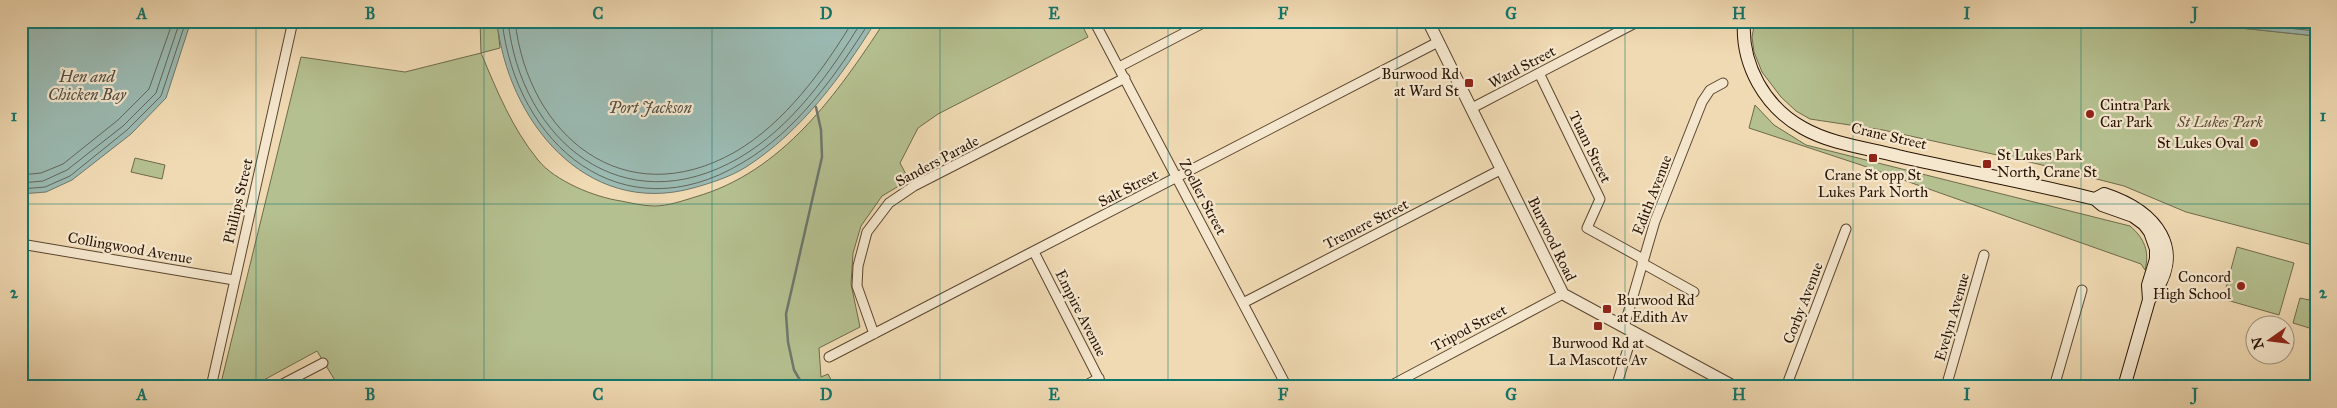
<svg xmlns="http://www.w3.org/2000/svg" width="2337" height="408" font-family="'IM FELL Great Primer',serif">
<rect width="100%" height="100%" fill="#f0dab3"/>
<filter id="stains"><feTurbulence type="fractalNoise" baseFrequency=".004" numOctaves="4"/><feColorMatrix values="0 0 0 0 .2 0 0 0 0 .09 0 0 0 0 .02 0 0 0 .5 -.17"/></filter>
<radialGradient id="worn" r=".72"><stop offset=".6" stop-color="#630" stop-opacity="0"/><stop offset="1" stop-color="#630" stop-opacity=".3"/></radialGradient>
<path fill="#b5c090" stroke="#6f6a4a" d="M480 21H497L500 48 481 53C497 91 512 128 538 160 555 181 594 197 621 201 631 203 644 206 654 206 668 206 682 201 695 197 783 172 837 94 885 21H1080L1088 37 938 114 918 128 900 163 909 180 882 196 861 226 853 253 851 284 860 327 819 348 821 377 828 374 835 387H339L317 351 251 387H220L301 57 405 72 481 53Z
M1755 21H2174L2316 36V246L2186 212 2124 186 2038 164 1883 130 1810 119 1796 111 1781 97 1762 72 1754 52 1752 37Z
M1755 105 1774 125 1806 145 2130 226C2144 238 2150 251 2145 270L2141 264 1861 165 1749 128Z
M135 158 165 165 162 179 131 172Z
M2237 247 2294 263 2279 315 2223 299Z
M2316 277V330L2293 323 2300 298 2309 300Z"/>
<path fill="#9bbab2" stroke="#6d786d" d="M21 21H191L166 98 131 134 72 180 46 192 21 194Z
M497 21H876C841 77 802 131 746 167 730 177 711 183 693 188 585 218 507 119 497 21Z
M2174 21H2316V36Z"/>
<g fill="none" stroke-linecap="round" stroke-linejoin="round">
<path stroke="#62675c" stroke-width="1" d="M502 21C516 145 622 235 742 163 797 131 836 75 870 21
M508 21C521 141 623 225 739 158 792 127 830 73 862 21
M515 21C528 136 624 215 735 152 785 123 824 69 853 21
M2221 21 2316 31
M21 175 41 173 63 164 118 120 149 89 173 21
M21 183 43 181 67 170 123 126 156 93 180 21
M21 189 45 187 70 176 127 130 161 96 186 21"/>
<path stroke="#6d786d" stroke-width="2.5" d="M804 387 794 370 788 342 786 314 822 157 821 130 816 107"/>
<g stroke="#5b4630" stroke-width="11">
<path id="minor" d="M1094 21 1287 387
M1119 67 1207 21
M1539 73 1600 199 1587 228 1643 259
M1472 108 1639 21
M21 244 234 280
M1034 252 1103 387
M1642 263 1694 292
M1243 303 1502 169
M1624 327 1655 221 1702 102 1710 90 1723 83
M874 334 857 286 858 266 867 232 889 203 914 186 1125 78
M829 357 1438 42
M21 383 40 387
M211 387 293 21
M277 387 323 363
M1083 387 1099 378
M1388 387 1563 294
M1616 387 1633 332
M1786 387 1846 229
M1946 387 1984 255
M2054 387 2082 290"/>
</g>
<g stroke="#5b4630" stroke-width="13">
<path id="tertiary" d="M1428 21 1563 294 1735 387"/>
</g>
<g stroke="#291405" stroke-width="14">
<path id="secondary" d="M1744 21C1741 65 1765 107 1803 128 1831 144 1867 148 1898 156 1964 171 2030 183 2095 199L2102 205 2133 216 2144 224 2150 232 2156 249V259L2148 285 2149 300 2124 387
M2095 199 2104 194C2156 211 2189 250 2149 300"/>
</g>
<use href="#minor" stroke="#f5e7ce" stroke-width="9"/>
<use href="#tertiary" stroke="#f5e7ce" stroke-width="11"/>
<use href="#secondary" stroke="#f5e7ce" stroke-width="12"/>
</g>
<path fill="none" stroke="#0f766e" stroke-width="1" stroke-opacity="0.55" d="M256 21V387M484 21V387M712 21V387M940 21V387M1168 21V387M1397 21V387M1625 21V387M1853 21V387M2081 21V387M21 204H2316"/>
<g fill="#8f2418" stroke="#f5e7ce" stroke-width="2">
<rect x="1464" y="78" width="10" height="10" rx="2.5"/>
<circle cx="2090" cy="114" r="5"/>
<circle cx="2254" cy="143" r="5"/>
<rect x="1868" y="153" width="10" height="10" rx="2.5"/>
<rect x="1982" y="159" width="10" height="10" rx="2.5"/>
<circle cx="2241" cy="286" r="5"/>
<rect x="1602" y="304" width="10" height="10" rx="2.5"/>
<rect x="1593" y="321" width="10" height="10" rx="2.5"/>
</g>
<g text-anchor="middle" stroke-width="4.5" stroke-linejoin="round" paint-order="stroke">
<g font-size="15" fill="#291405" stroke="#f5e7ce">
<text transform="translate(1522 67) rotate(-28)" y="5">Ward Street</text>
<text transform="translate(1889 136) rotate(13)" y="5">Crane Street</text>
<text transform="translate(1590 147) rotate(64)" y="5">Tuam Street</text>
<text transform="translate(937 161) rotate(-28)" y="5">Sanders Parade</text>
<text transform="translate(1128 188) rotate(-27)" y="5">Salt Street</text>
<text transform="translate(1652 195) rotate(-69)" y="5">Edith Avenue</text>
<text transform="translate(1203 197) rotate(62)" y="5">Zoeller Street</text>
<text transform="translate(238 201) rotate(-77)" y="5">Phillips Street</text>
<text transform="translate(1366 224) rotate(-27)" y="5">Tremere Street</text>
<text transform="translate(1552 239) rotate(64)" y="5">Burwood Road</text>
<text transform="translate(130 248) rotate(10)" y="5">Collingwood Avenue</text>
<text transform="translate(1803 303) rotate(-69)" y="5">Corby Avenue</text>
<text transform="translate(1081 313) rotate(63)" y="5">Empire Avenue</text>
<text transform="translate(1952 317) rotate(-74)" y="5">Evelyn Avenue</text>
<text transform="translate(1469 328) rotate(-28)" y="5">Tripod Street</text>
</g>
<g font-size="15" fill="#291405" stroke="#f5e7ce" text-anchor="end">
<text x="1459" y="79">Burwood Rd<tspan x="1459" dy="17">at Ward St</tspan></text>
<text x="2100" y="110" text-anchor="start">Cintra Park<tspan x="2100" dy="17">Car Park</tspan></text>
<text x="2244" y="148">St Lukes Oval</text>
<text x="1997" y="160" text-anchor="start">St Lukes Park<tspan x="1997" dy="17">North, Crane St</tspan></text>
<text x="1873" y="180" text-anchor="middle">Crane St opp St<tspan x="1873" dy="17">Lukes Park North</tspan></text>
<text x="2231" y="282">Concord<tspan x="2231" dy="17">High School</tspan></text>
<text x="1617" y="305" text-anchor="start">Burwood Rd<tspan x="1617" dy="17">at Edith Av</tspan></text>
<text x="1598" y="348" text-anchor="middle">Burwood Rd at<tspan x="1598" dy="17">La Mascotte Av</tspan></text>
</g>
<g font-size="15" font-style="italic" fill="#5a5036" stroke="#f5e7ce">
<text x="2220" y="127">St Lukes Park</text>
</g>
<g font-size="16" font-style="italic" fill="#514e42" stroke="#f5e7ce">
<text x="87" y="82">Hen and<tspan x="87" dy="18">Chicken Bay</tspan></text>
<text x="650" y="113">Port Jackson</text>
</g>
</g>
<rect width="2337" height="408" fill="none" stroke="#f0dab3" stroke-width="55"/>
<g transform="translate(2270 340) rotate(256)"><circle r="24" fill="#f5e7ce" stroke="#a3937e"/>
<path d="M0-4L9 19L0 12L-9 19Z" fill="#8f2418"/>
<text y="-8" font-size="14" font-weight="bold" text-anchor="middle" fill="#291405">N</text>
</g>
<rect x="28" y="28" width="2282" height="352" fill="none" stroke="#0f766e" stroke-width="2"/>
<g font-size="16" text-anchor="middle" font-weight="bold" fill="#0f766e">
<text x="142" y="19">A</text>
<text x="370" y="19">B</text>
<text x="598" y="19">C</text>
<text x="826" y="19">D</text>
<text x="1054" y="19">E</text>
<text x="1283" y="19">F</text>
<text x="1511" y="19">G</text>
<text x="1739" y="19">H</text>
<text x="1967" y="19">I</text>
<text x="2195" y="19">J</text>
<text x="14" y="121">1</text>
<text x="2323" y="121">1</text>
<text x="14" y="298">2</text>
<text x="2323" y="298">2</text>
<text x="142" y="400">A</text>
<text x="370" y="400">B</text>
<text x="598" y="400">C</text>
<text x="826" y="400">D</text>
<text x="1054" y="400">E</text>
<text x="1283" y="400">F</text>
<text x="1511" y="400">G</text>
<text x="1739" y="400">H</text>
<text x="1967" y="400">I</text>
<text x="2195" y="400">J</text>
</g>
<rect width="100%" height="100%" filter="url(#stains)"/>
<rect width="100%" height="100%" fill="url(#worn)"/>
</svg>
